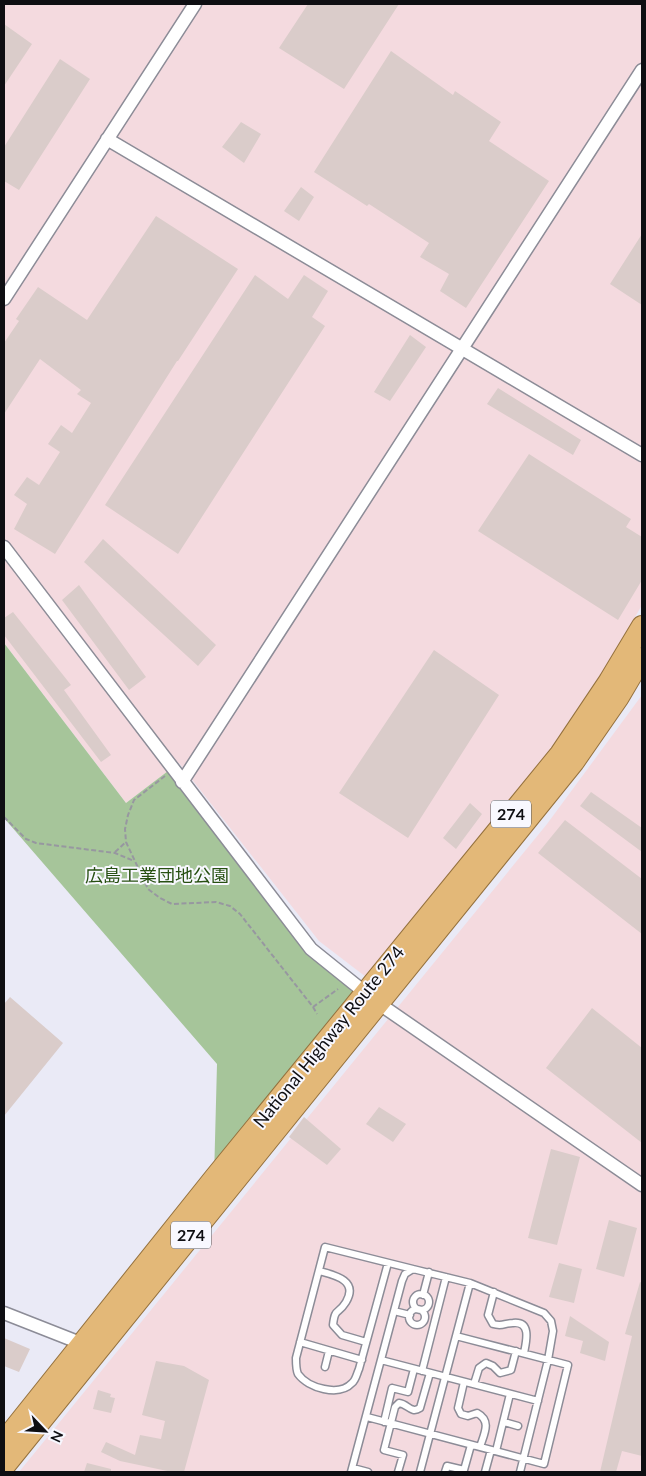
<svg xmlns="http://www.w3.org/2000/svg" width="646" height="1476" font-family="Lato,'Noto Sans JP',sans-serif">
<rect width="100%" height="100%" fill="#eaeaf6"/>
<path fill="#f4dadf" d="M4 4H642V605L596 684 550 750 366 977 319 941 179 763 126 803 4 643Z
M642 695V1472H19L547 824Z"/>
<path fill="#a6c59a" d="M4 643 126 803 172 768 311 949 365 993 214 1178 217 1064 4 818Z"/>
<path fill="#daccca" d="M308 4H399L344 89 279 48Z
M4 24 32 44 4 86Z
M391 51 453 95 455 91 501 122 489 141 549 181 466 308 440 291 449 274 420 257 429 243 369 204 367 206 314 172Z
M60 59 90 79 19 190 4 181V147Z
M241 122 261 134 244 163 222 147Z
M301 187 314 197 299 221 284 211Z
M156 216 238 269 178 361H177L55 554 14 529 27 504 14 495 27 477 39 485 60 452 48 444 61 425 72 433 91 403 77 394 81 390 40 359 4 414V343L19 321 16 319 38 287 87 320Z
M642 234V305L610 284Z
M255 275 288 299 304 275 328 291 312 317 325 326 178 554 105 505Z
M410 335 426 347 390 401 374 392Z
M498 388 581 440 573 455 487 404Z
M529 454 631 519 626 527 642 537V580L618 620 478 531Z
M103 539 216 645 198 666 84 562Z
M79 585 146 677 129 690 62 600Z
M13 612 71 685 64 690 111 755 101 762 4 635V618Z
M434 650 499 695 408 838 339 793Z
M591 792 642 828V852L580 806Z
M470 803 482 814 456 849 443 838Z
M565 820 642 879V934L538 853Z
M10 997 63 1043 4 1116V1004Z
M592 1008 642 1048V1143L546 1068Z
M379 1107 406 1124 393 1142 366 1124Z
M304 1117 341 1149 327 1165 289 1137Z
M551 1149 580 1157 557 1245 528 1238Z
M609 1220 637 1228 624 1277 596 1269Z
M559 1263 582 1269 574 1303 549 1297Z
M640 1282 642 1283V1456L622 1451 616 1472H600L632 1336 625 1334Z
M570 1316 609 1342 605 1361 580 1353 583 1341 565 1336Z
M4 1338 30 1349 19 1372 4 1366Z
M156 1361 184 1366 209 1380 184 1472H172L120 1461 101 1452 106 1442 135 1455 140 1435 161 1439 165 1421 142 1415Z
M98 1390 111 1394 110 1397 115 1398 111 1413 93 1409Z
M87 1463 111 1469V1472H84Z"/>
<g fill="none" stroke-linecap="round" stroke-linejoin="round">
<g stroke="#8c8c97" stroke-width="9">
<path id="service" d="M388 1263 359 1369C357 1373 356 1380 352 1383 339 1397 308 1388 298 1374 296 1370 296 1363 296 1358L325 1247 413 1269
M319 1271C334 1275 359 1280 346 1302 338 1315 335 1307 333 1325L342 1335 366 1342
M494 1292 488 1315 493 1324C503 1327 504 1323 513 1323 532 1321 526 1342 524 1353
M413 1302a8 8 0 1 1 16 0a8 8 0 1 1-16 0Z
M423 1295 429 1272
M409 1317a8 8 0 1 1 16 0a8 8 0 1 1-16 0Z
M394 1311 410 1315
M300 1342 362 1360
M381 1360 538 1401
M325 1367 329 1351
M422 1371 446 1277
M464 1382 458 1408 461 1414 468 1416 477 1413C492 1421 484 1434 480 1447
M474 1384 479 1368 486 1363 493 1366 500 1373 511 1370 516 1351
M367 1417 544 1464 568 1365 456 1336
M384 1422 392 1388 408 1392 414 1369
M504 1422 518 1426
M496 1451 510 1394
M353 1468 368 1472
M351 1472 402 1281 405 1274 413 1269 470 1283 544 1313 551 1321 553 1331 548 1360 520 1472
M398 1472 403 1455 384 1450 395 1407 399 1403C408 1404 411 1414 420 1408L430 1373
M420 1472 470 1283
M445 1472 447 1466 464 1470 471 1445
M485 1472 491 1450"/>
</g>
<g stroke="#8c8c97" stroke-width="15">
<path id="minor" d="M107 139 642 455
M4 299 195 4
M4 547 311 949 378 1003 642 1185
M182 782 642 70
M4 1313 88 1346"/>
</g>
<g stroke="#94713e" stroke-width="22">
<path id="trunk" d="M4 1441 214 1178 560 754 609 681 642 626
M4 1467 574 762 619 697 642 658"/>
</g>
<path stroke="#9797a0" stroke-width="2" stroke-dasharray="5 2.5" stroke-linecap="butt" d="M165 776 134 800 128 815 125 829 126 842 148 889 160 898 172 904 216 902 230 906 240 914 313 1007 338 989
M4 817 26 839 36 843 115 853 134 861
M115 852 126 842
M313 1007 317 1014"/>
<use href="#service" stroke="#fff" stroke-width="6"/>
<use href="#minor" stroke="#fff" stroke-width="12"/>
<use href="#trunk" stroke="#e3b878" stroke-width="20"/>
</g>
<g text-anchor="middle" stroke-width="4" stroke-linejoin="round" paint-order="stroke">
<g fill="#f8f8ff" stroke="#545459" stroke-width="1">
<rect x="491" y="800.5" width="40" height="27" rx="4"/>
<rect x="171" y="1221.5" width="40" height="27" rx="4"/>
</g>
<g font-size="16" font-weight="bold" fill="#0e0e12">
<text x="511" y="820">274</text>
<text x="191" y="1241">274</text>
</g>
<g font-size="18" fill="#275012" stroke="#f8f8ff">
<text x="157" y="882">広島工業団地公園</text>
</g>
<g font-size="18" fill="#0e0e12" stroke="#f8f8ff">
<text transform="translate(329 1037) rotate(-51)" y="6">National Highway Route 274</text>
</g>
</g>
<rect width="646" height="1476" fill="none" stroke="#0e0e12" stroke-width="10"/>
<g transform="translate(45 1431) rotate(115)" stroke="#f8f8ff" stroke-width="4" paint-order="stroke">
<path d="M0-4L9 19L0 12L-9 19Z" fill="#0e0e12"/>
<text y="-8" font-size="14" font-weight="bold" text-anchor="middle" fill="#0e0e12">N</text>
</g>
</svg>
